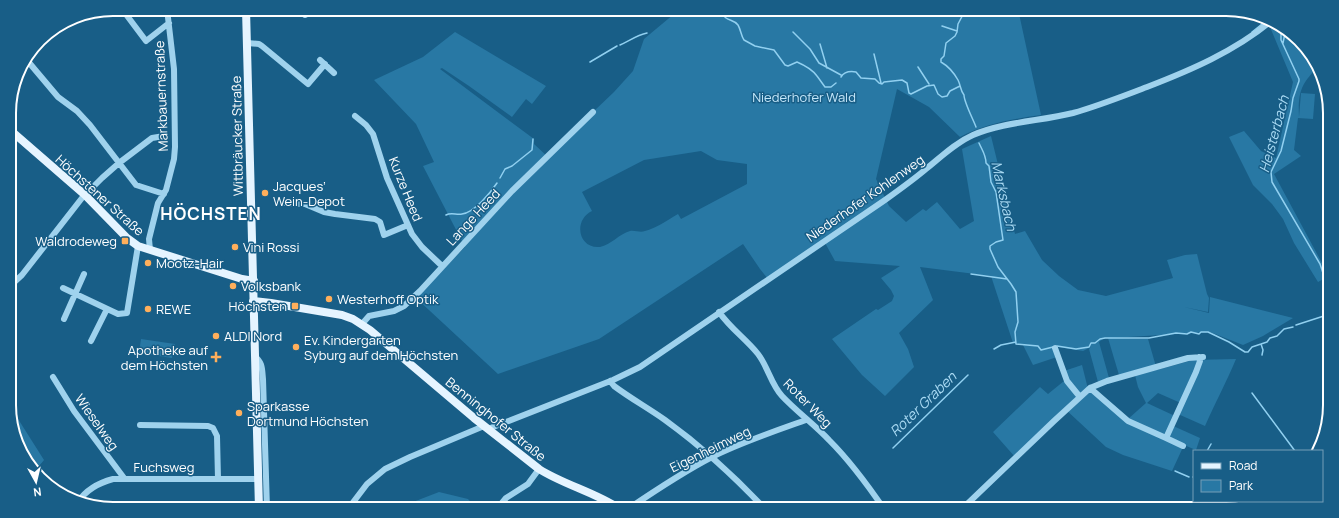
<svg xmlns="http://www.w3.org/2000/svg" width="1339" height="518" font-family="Manrope,sans-serif">
<rect width="100%" height="100%" fill="#185e87"/>
<path fill="#2878a4" fill-rule="evenodd" d="M680 9H1018L1041 115C1012 119 985 124 960 137L929 107 897 89 876 179 889 206 906 222 923 209 926 211 937 202 960 229 974 221 962 149 991 136 1015 234 1025 231 1042 260 1059 276 1078 290 1106 296 1173 278 1167 260 1185 255 1197 254 1207 294 1209 298 1208 312 1184 307 1209 313 1210 297 1293 318 1263 336 1243 345 1210 332 1112 338 1148 339 1157 370 1193 360 1236 359C1227 381 1215 403 1205 426L1178 414 1183 404 1158 393 1147 403 1175 416 1171 425 1200 438 1196 450 1184 445 1172 471 1123 455 1106 447 1064 408 1015 457 993 432 1040 387 1048 394 1064 381V371L1082 365 1089 393H1094L1128 419 1146 403 1138 387 1134 371 1119 375 1108 338 1103 339 1099 342 1109 378 1098 382 1089 349 1091 347 1083 351 1058 347 1057 357 1033 365 1023 345 1013 343 991 276 920 267 933 300 899 333 908 349 914 367 885 396 862 375 832 339 876 309 878 310 892 301 894 296 891 290 881 278 900 266 835 261 824 241 768 279 760 269 743 244 599 339 498 374 416 298 465 247 423 166 434 162 416 124 374 80 423 57 455 32 546 86 532 104 526 99 512 117 469 86 442 68 440 69 534 139V144L549 158 593 112 614 92 633 71 644 39ZM701 151 717 160 747 164V184L681 219 678 214C668 220 656 228 645 231 640 233 635 230 630 231 619 234 611 245 600 247 578 249 573 220 592 211L582 192 644 160Z
M1272 24 1308 50 1316 69C1300 85 1298 95 1299 117L1301 93 1315 94 1313 119 1298 118 1294 150 1301 156 1274 174 1329 276 1318 282 1294 243 1283 219 1272 204 1253 185 1229 137 1244 131 1261 151 1276 158 1293 82 1270 27Z
M141 339 175 344 172 358 139 353Z
M13 411 44 460 34 473 11 425V416Z
M439 492 468 499 475 507 473 509H395Z"/>
<g fill="none" stroke-linecap="round" stroke-linejoin="round">
<path stroke="#91d0f0" stroke-width="1.5" d="M717 9C722 11 722 15 726 18 730 21 734 20 738 25 741 30 741 36 744 40L755 46 774 50 785 65 788 66 797 62C804 65 812 69 817 76 820 80 822 83 825 87H831L836 83
M966 9 958 24 957 32 955 36 946 43 944 56 941 59V62C948 66 954 73 958 80 961 86 960 90 964 95 964 102 973 119 976 127
M942 26 957 31
M1281 30V40L1299 79V81L1293 98 1291 111 1281 151 1271 172 1272 182 1320 264 1325 279
M793 32 810 49 819 63 841 75
M1252 32 1267 20
M1283 43 1285 33
M820 44 827 68
M620 45C629 41 637 35 647 33
M874 54 881 83
M590 62 617 46
M918 67 929 84
M841 77C844 72 850 71 856 72L861 78 875 79 879 83 882 84 884 82 902 80 907 83 909 93 911 94 927 86 934 85 938 94 942 97 947 96 950 91 960 86
M979 143C982 150 986 155 986 163L989 166 991 182 996 192 1003 240 996 242 990 246V249L998 267 1011 284 1016 292 1018 322 1015 332 1016 344 1038 346 1041 350 1053 347
M500 178 505 169 512 166 532 150 533 139
M446 215C451 212 456 215 462 214 474 213 491 192 497 183
M971 274 1007 279
M1327 285 1330 294
M1296 325 1330 314
M1261 344 1263 350 1262 355
M1057 346 1076 349 1089 347 1091 343H1095L1100 339 1105 338H1149L1176 333 1187 334 1191 332 1199 334 1201 332H1208L1229 342 1245 352H1248L1252 347 1267 342 1270 338 1277 336 1284 329 1293 327
M994 349 1001 345 1016 342
M1252 393 1295 451
M11 411 12 409
M893 448 968 375
M1207 451 1211 444
M1175 471 1189 477
M1193 477H1194"/>
<path stroke="#9fd2ed" stroke-width="6" d="M122 9 146 41 169 23
M297 9 305 15 317 9
M40 41 57 27
M247 43 259 44 262 46 308 84 325 64
M26 59 58 97 77 111 90 125 136 185 164 194
M320 60 334 73
M355 116 366 125 373 134 387 178 412 234 422 247 442 266
M286 203 305 204 324 212 335 214 375 219 380 222 384 235 408 225
M150 250 149 239 158 203 166 190 174 159 175 147 174 69 167 9
M10 286 22 275 82 198 102 178 119 163 152 138 164 136
M63 288 118 314 127 313 138 246
M719 312C731 329 746 339 758 354 768 367 771 384 782 396 797 412 814 424 829 440 850 461 867 484 884 509
M64 319 84 274
M362 324 369 316 394 311 404 306 420 291 512 191 593 112
M91 341 107 309
M1055 348 1067 381 1080 397
M255 357C263 362 262 371 263 379L267 509
M53 377 74 411 124 478
M610 381 614 386C630 398 648 408 665 420 701 446 734 476 765 509
M1090 388 1128 421 1166 438 1196 372 1200 361 1199 357
M140 425 208 426 213 428 217 436 218 479
M488 429 613 380 640 367 885 200C899 190 913 180 926 169 941 157 955 143 973 135 1003 122 1041 121 1073 113 1098 106 1123 96 1147 87 1191 70 1233 52 1270 22
M1166 438 1183 446
M78 502C86 490 98 483 113 479H258
M348 509 367 484 385 469 410 457 484 426
M497 509 506 498 528 484 539 469
M628 509C656 490 683 472 712 457 742 442 775 431 806 420
M962 509 1054 421 1090 388 1107 381 1188 358 1203 357"/>
<path stroke="#e5f4ff" stroke-width="8" d="M246 9 259 509
M9 129 85 195 127 238 138 246 242 279 254 281
M253 301 271 303 342 315 353 319 370 330 474 418 539 469C564 485 595 492 620 509"/>
</g>
<g fill="#ffaf5b" stroke="#185e87" stroke-width="1.5">
<circle cx="265" cy="193" r="4"/>
<rect x="121" y="237" width="8" height="8" rx="2"/>
<circle cx="235" cy="247" r="4"/>
<circle cx="148" cy="263" r="4"/>
<circle cx="233" cy="286" r="4"/>
<circle cx="329" cy="299" r="4"/>
<rect x="291" y="302" width="8" height="8" rx="2"/>
<circle cx="148" cy="309" r="4"/>
<circle cx="216" cy="336" r="4"/>
<circle cx="296" cy="347" r="4"/>
<path d="M214 351h4v4h4v4h-4v4h-4v-4h-4v-4h4z"/>
<circle cx="239" cy="413" r="4"/>
</g>
<g text-anchor="middle" stroke-width="3" stroke-linejoin="round" paint-order="stroke">
<g font-size="13" fill="#fff" stroke="#185e87">
<text transform="translate(161 96) rotate(-92)" y="5">Markbauernstraße</text>
<text transform="translate(237 136) rotate(-91)" y="5">Wittbräucker Straße</text>
<text transform="translate(406 189) rotate(68)" y="5">Kurze Heed</text>
<text transform="translate(100 195) rotate(42)" y="5">Höchstener Straße</text>
<text transform="translate(865 198) rotate(-35)" y="5">Niederhofer Kohlenweg</text>
<text transform="translate(473 217) rotate(-47)" y="5">Lange Heed</text>
<text transform="translate(808 403) rotate(45)" y="5">Roter Weg</text>
<text transform="translate(496 419) rotate(39)" y="5">Benninghofer Straße</text>
<text transform="translate(97 422) rotate(55)" y="5">Wieselweg</text>
<text transform="translate(710 449) rotate(-26)" y="5">Eigenheimweg</text>
<text x="164" y="472">Fuchsweg</text>
</g>
<g font-size="13" fill="#c4e7fa" stroke="#185e87">
<text x="804" y="102">Niederhofer Wald</text>
</g>
<g font-size="13" fill="#fff" stroke="#185e87" text-anchor="start">
<text x="273" y="191">Jacques’<tspan x="273" dy="15">Wein-Depot</tspan></text>
<text x="117" y="246" text-anchor="end">Waldrodeweg</text>
<text x="243" y="252">Vini Rossi</text>
<text x="156" y="268">Mootz-Hair</text>
<text x="241" y="291">Volksbank</text>
<text x="337" y="304">Westerhoff Optik</text>
<text x="287" y="311" text-anchor="end">Höchsten</text>
<text x="156" y="314">REWE</text>
<text x="224" y="341">ALDI Nord</text>
<text x="304" y="345">Ev. Kindergarten<tspan x="304" dy="15">Syburg auf dem Höchsten</tspan></text>
<text x="208" y="355" text-anchor="end">Apotheke auf<tspan x="208" dy="15">dem Höchsten</tspan></text>
<text x="247" y="411">Sparkasse<tspan x="247" dy="15">Dortmund Höchsten</tspan></text>
</g>
<g font-size="14" font-style="italic" fill="#abdbf4" stroke="#185e87">
<text transform="translate(1274 134) rotate(-75)" y="5">Heisterbach</text>
<text transform="translate(1004 196) rotate(77)" y="5">Marksbach</text>
<text transform="translate(923 404) rotate(-44)" y="5">Roter Graben</text>
</g>
<g font-size="17" font-weight="bold" letter-spacing="1" fill="#fff" stroke="#185e87">
<text x="211" y="220">HÖCHSTEN</text>
</g>
</g>
<path d="M0 0H1339V518H0ZM113 16H1226A97 97 0 0 1 1323 113V405A97 97 0 0 1 1226 502H113A97 97 0 0 1 16 405V113A97 97 0 0 1 113 16Z" fill="#185e87" fill-rule="evenodd"/>
<path fill="none" stroke="#fff" stroke-width="2" d="M113 16H1226A97 97 0 0 1 1323 113V405A97 97 0 0 1 1226 502H113A97 97 0 0 1 16 405V113A97 97 0 0 1 113 16Z"/>
<rect x="1193" y="450" width="130" height="52" fill="#185e87" stroke="#749eb7"/>
<rect x="1201" y="463" width="20" height="6" fill="#e5f4ff" stroke="#749eb7"/>
<text x="1229" y="470" font-size="12" fill="#ffffff">Road</text>
<rect x="1201" y="480" width="20" height="12" fill="#2878a4" stroke="#749eb7"/>
<text x="1229" y="490" font-size="12" fill="#ffffff">Park</text>
<g transform="translate(36 482) rotate(172)" stroke="#185e87" stroke-width="3" paint-order="stroke">
<path d="M0-3L7 15L0 10L-7 15Z" fill="#ffffff"/>
<text y="-6" font-size="11" font-weight="bold" text-anchor="middle" fill="#ffffff">N</text>
</g>
</svg>
